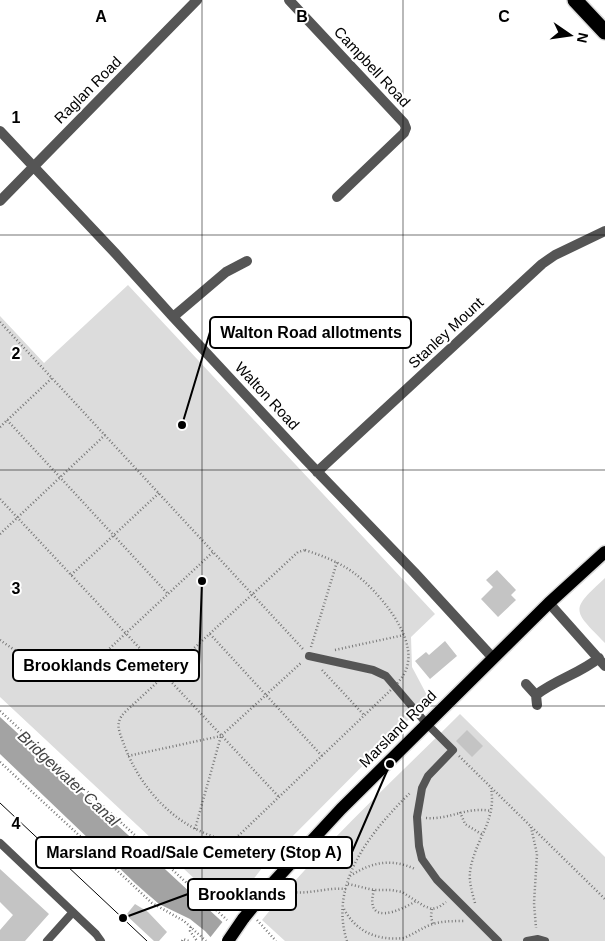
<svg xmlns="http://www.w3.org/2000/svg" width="605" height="941" font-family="Arial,sans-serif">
<rect width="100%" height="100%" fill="#fff"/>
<path fill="#dcdcdc" d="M128 285 435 614 411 637 412 667 429 699 279 850 262 868 229 911 0 697V316L44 363Z
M605 578V643C573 610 569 611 605 578Z
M460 714 605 857V941H285L262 920C321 846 393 781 460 714Z"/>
<path fill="#a3a3a3" d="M0 717 243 941H214L205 931 190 919 159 904 136 884 0 754Z"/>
<path fill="#fff" d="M224 920 245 939V941H211L209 939Z"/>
<path fill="#c4c4c4" d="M497 570 516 590 511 595 516 600 498 617 481 599 493 587 486 580Z
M445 641 457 656 430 679 415 661 426 652 429 655Z
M467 730 483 746 472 757 456 741Z
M0 869 49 914 25 941H0V930L13 915 0 902Z
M135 904 148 912 167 932 159 941H154L126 915Z"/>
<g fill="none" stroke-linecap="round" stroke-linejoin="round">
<g stroke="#dbdbdb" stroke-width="15">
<path id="primary" d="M243 919 268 888 341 809 549 603 605 552"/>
</g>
<g stroke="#dbdbdb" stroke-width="18">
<path id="highway" d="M575 0 605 32"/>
</g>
<path stroke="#777" stroke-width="2.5" stroke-dasharray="1 2.5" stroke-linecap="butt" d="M0 322 303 649
M7 420 168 594
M0 427 52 378
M0 499 279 797
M0 534 105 435
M305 550C323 556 339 562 354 573 377 590 413 632 408 662 407 672 401 679 395 686L234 840C226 843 219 839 212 836 169 821 138 784 123 742 119 731 115 723 124 713L298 552Z
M71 575 159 493
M210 634 322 756
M0 640C20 654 54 678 80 676L213 552
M311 647 337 562
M335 650 404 635
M322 670 364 715
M0 711 227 920
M128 756 221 736
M459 756 605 899
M0 762 152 903 184 921 206 941
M460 812 465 824 483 835
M426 818C450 820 467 806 491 811
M531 827 537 854 534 903 536 928
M195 829 221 736 302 662
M234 840 262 868
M350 876C372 862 391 858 415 869
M348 884 374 890H391L402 892 424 906 432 909 439 907 446 902
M374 890C364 927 400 911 416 901
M286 891C306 896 325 887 346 889
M475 903C472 892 469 882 470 872 474 840 497 822 491 788
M344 909C356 932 378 941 404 938 414 934 423 927 433 924 443 921 453 921 464 921
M432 909 431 917 433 924
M257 920 276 941
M191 927 190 931 197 941
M182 941 183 939 189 941
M347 941C328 883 372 830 411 792"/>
<path stroke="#555" stroke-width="8" d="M309 656 373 670 386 676 426 723 453 750 428 776 422 788 417 817 419 846 422 859 437 880 498 941
M0 843 96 934 101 941
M47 941 73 912
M527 941 538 939 545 941"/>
<path stroke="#555" stroke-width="10" d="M289 0 404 123 406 128 404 133 337 197
M0 131 116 254 173 317 306 460 414 572 493 658
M0 201 197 0
M173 317 226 272 247 261
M317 472 542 264 555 255 605 231
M549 603 605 666
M526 684 536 695 537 705
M536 695C557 679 579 674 599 658"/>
<use href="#primary" stroke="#000" stroke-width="12"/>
<use href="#highway" stroke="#000" stroke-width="15"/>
<path stroke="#000" stroke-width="1" d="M0 803 147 941"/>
<g stroke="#dbdbdb" stroke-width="15" stroke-linecap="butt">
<path id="primary-bridge" d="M228 941 243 919"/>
</g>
<use href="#primary-bridge" stroke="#000" stroke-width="12"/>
</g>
<path fill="none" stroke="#000" stroke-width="1" stroke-opacity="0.55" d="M202 0V941M403 0V941M0 235H605M0 470H605M0 706H605"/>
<g text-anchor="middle" stroke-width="4" stroke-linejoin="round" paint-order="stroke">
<g font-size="15" fill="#000" stroke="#fff">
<text transform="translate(372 67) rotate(47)" y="5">Campbell Road</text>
<text transform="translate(88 90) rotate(-45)" y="5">Raglan Road</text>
<text transform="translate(446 333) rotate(-43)" y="5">Stanley Mount</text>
<text transform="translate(267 396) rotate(47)" y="5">Walton Road</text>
<text transform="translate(398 729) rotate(-45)" y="5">Marsland Road</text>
</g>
<g font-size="16" font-style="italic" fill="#444" stroke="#fff">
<text transform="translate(69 778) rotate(43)" y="6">Bridgewater Canal</text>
</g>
</g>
<g font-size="16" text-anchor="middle" font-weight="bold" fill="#000" stroke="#fff" stroke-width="4" stroke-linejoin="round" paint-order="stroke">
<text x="101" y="22">A</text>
<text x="302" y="22">B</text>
<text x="504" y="22">C</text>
<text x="16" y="123">1</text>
<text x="16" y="359">2</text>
<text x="16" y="594">3</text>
<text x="16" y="829">4</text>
</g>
<path fill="none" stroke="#000" stroke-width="2" d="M182 425L210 332M202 581L199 665M390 764L352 852M123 918L188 894"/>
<g fill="#000" stroke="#fff" stroke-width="2">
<circle cx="182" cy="425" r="5"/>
<circle cx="202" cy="581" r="5"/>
<circle cx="390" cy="764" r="5"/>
<circle cx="123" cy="918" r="5"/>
</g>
<g fill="#fff" stroke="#000" stroke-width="2">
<rect x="210" y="317" width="201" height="31" rx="5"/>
<rect x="13" y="650" width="186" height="31" rx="5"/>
<rect x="36" y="837" width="316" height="31" rx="5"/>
<rect x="188" y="879" width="108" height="31" rx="5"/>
</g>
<g font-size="16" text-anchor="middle" font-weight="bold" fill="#000">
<text x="311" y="338">Walton Road allotments</text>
<text x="106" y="671">Brooklands Cemetery</text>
<text x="194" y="858">Marsland Road/Sale Cemetery (Stop A)</text>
<text x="242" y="900">Brooklands</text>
</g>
<g transform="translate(570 35) rotate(103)" stroke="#ffffff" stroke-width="4" paint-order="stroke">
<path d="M0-4L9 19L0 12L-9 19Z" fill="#000000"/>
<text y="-8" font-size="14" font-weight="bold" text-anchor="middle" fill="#000000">N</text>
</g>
</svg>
